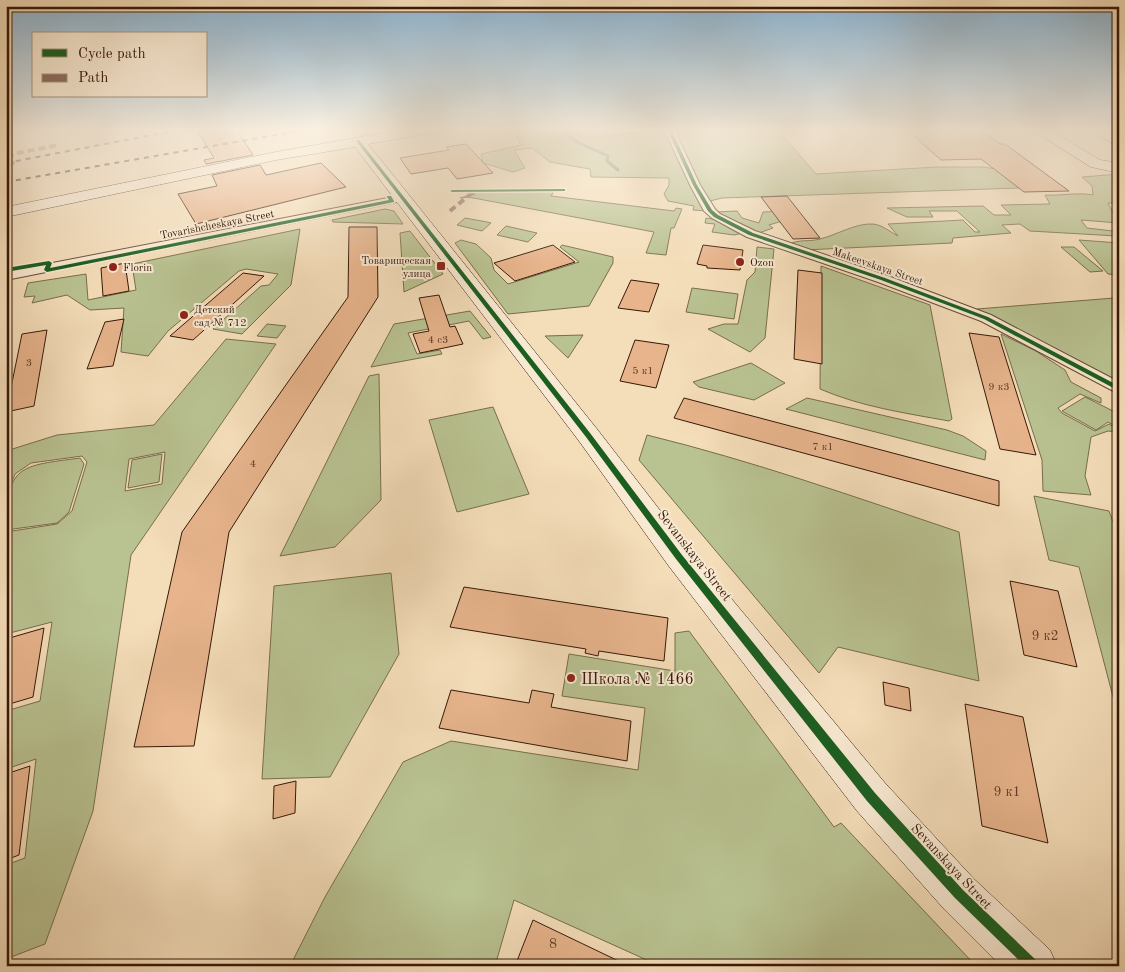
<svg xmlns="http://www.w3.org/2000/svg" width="1125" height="972" font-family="'Old Standard TT',serif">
<rect width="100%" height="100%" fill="#f4ddb9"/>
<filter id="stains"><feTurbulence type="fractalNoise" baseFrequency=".004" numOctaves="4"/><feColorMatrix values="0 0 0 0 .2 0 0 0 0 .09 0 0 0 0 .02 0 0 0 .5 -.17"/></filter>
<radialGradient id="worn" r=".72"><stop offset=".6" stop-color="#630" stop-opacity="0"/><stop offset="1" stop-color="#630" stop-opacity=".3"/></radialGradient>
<path fill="#b9c291" stroke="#786d4c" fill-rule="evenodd" d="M520 129H599L610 135 649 132 653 129H777L816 174 937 167H984L996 169 1019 188 722 198 702 203 706 211 693 210 694 206 668 201 664 194 669 185V178L591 177 590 169 550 162 532 148 514 150 525 168 513 172 483 163 481 154 521 145 517 138V130Z
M1119 174V189L1113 190 1118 195 1117 203H1108L1114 215 1119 217V223L1081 220 1087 228 1113 231 1117 236 1030 231 1020 224 1002 225 1011 233 953 238 952 243 804 250 789 244C800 239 809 242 820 239 837 235 855 223 873 224 883 225 890 232 898 236L888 224 963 220 975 232H980L957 211H929L933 217H907L887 208 983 206 994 215H1011L1001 205 1050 204 1045 195C1061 196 1077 192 1093 195L1092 186 1082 177Z
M490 190 554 191 551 196 674 211 676 208 682 209 674 228H671L666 255 646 253 654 232 468 197 460 198 475 194 467 192Z
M385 209 394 211 403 224 333 222 332 220Z
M737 211 742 218 759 223 763 212 793 211 795 221 779 222 769 225 773 228 756 234 716 212Z
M465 218 487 222 491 223 482 231 457 225Z
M706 218 718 220 743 233 734 235 712 232 715 224 705 223Z
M506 226 537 233 528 242 497 235Z
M300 229 291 285 242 334 213 329 261 286 269 285 278 274 246 269 239 271 168 331 148 356 121 352 124 308 90 310 67 295 32 303 35 296 24 297 28 283 86 274 88 300 136 290 132 264Z
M410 231 443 274 404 292 400 233Z
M461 240 476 244 491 258 494 270 508 284 579 262 560 247 562 245 613 257V263L589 306 508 314 455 243Z
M1079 240 1119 243V275L1108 274Z
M757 247 774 249 765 338 750 352 708 329 724 324H738L747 280 755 272Z
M1061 247H1074L1103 271 1090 272Z
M821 266 930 305 952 419 949 421C905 413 862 407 820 389Z
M692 288 738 294 734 319 686 312Z
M1114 298 1119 299V385L977 309Z
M470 311 491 337 483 339 469 321 408 333 417 354 440 350 442 354 371 367 394 324Z
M267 324 286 326 277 338 257 336Z
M1001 334 1036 351 1065 370 1071 382 1101 398V403L1080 394 1058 408 1062 413 1095 431 1109 424 1119 430V432L1108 431 1091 437 1085 476 1091 495 1043 491 1042 460Z
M583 335 568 358 545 336Z
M226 339 276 344 131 555 93 811 45 944 6 959V865L25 858 36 759 6 769V711L40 701 52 622 6 634V532L57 524 72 511 87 462 82 456 31 463 15 474 6 496V451L57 435 154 425ZM165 452 162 484 125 491 129 459Z
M751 363 785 383 754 400 699 387 693 382Z
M379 374 381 500 335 547 280 556 369 376Z
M1085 397 1119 414V428L1108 422 1096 430 1062 411Z
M807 398 947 430 963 436 986 451 985 460 786 409Z
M493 407 529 494 457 512 429 420Z
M647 435C753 461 855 497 959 532L979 681 838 647 819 673 639 460Z
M162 454 159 482 128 488 132 460Z
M80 458 84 464 69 512 57 523 6 530C6 464 21 466 80 458Z
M1034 496 1109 511 1116 530 1119 531V712H1117L1079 567 1049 560Z
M391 573 399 654 330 777 262 779 274 586Z
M689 631 834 827 841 823 976 966H660L514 900 495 966H290L325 897 403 762 451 741 638 770 645 708 562 696 569 654 675 671V633Z"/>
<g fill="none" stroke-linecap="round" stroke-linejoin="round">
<path stroke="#757971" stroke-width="3" d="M561 129 577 142 608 156 607 161 618 170"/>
</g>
<path fill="#e7b48c" stroke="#371807" d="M216 129 219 131 236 129 253 155 206 164 204 160 214 158 198 132Z
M906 129H979L1000 144H1005L1069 191 1024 192 981 159 941 160Z
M466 144 493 173 457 179 448 168 411 174 400 158 449 150 446 147Z
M321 163 346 187 196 224 178 194 217 186 212 175 260 165 266 175Z
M787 196 820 238 793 239 761 197Z
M349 227H377L378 297 229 532 194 746 134 747 182 532 348 297Z
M553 245 575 262 515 281 494 263Z
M703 245 743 250 740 270 707 268V266L697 264Z
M125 263 129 291 103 296 101 268Z
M798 270 822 273V364L794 359Z
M243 273 264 276 193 340 170 336Z
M631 280 659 284 649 312 618 308Z
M439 295 450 327 455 326 463 344 420 353 413 334 429 331 419 298Z
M124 319 113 366 87 369 105 322Z
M47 330 34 406 6 412 22 334Z
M969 333 999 337 1036 455 1000 449Z
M635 340 669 345 656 388 620 381Z
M684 398 999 481V506L674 418Z
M1010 581 1058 591 1077 667 1024 655Z
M464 587 668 618 664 661 599 651 598 656 585 653 586 649 450 627Z
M44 628 33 697 6 705V639Z
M883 682 909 688 911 711 885 705Z
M451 690 529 703 532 690 554 694 551 707 631 721 627 761 439 728Z
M965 704 1023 717 1048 843 982 826Z
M30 766 19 855 6 860V774Z
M296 781 295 813 273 819 274 786Z
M533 920 629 966H515Z"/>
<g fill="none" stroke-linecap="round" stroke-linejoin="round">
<g stroke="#664934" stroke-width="2">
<path id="street" d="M664 129H674L700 185 715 209 720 214 755 231 888 276 991 315 1119 382V394L981 321 878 282 747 237 712 218 704 211 690 185Z
M403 195 409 198 407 200 6 280V272Z"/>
</g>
<g stroke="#371807" stroke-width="1">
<path id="secondary" d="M407 129H440L433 133 368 144 597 429 690 549 885 783 974 879 1050 950 1057 966H1001L944 909 857 811 668 565 579 441 355 147 276 160 6 217V207L276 152Z
M1031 129H1048L1100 160 1119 163V173L1091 167Z"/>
</g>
<g stroke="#371807" stroke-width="1">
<path id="primary" d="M1088 129H1105L1119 137V147Z"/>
</g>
<use href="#street" fill="#f8e9d2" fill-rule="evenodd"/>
<use href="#secondary" fill="#f8e9d2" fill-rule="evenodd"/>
<use href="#primary" fill="#f4ddb9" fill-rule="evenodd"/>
<path stroke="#371807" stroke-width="2" stroke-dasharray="5 5" stroke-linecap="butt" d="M6 163 183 129
M6 182 310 129"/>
<path stroke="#8d6e63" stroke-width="4" stroke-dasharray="7 4" stroke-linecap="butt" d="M6 155 59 145
M7 155H12L13 165
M450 211 472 193 476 192"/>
<g stroke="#f8e9d2" stroke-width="3">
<path id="cycleway" d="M667 129H671L697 185 712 210 718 215 753 233 885 278 988 317 1119 386V391L984 319 881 280 749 235 714 217 708 211 693 185Z
M357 140H359L590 433 682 555 875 793 963 890 1038 962 1040 966H1025L955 898 867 801 676 559 586 437 357 142Z
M563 189H565V191L452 192 450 191 452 190Z
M387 196H391L394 201V202L47 272 44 270 46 265 6 272V268L49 261 52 263 50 268 389 200 387 197Z"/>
</g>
<use href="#cycleway" fill="#1b5e20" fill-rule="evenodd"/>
</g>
<linearGradient id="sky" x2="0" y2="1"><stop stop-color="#8bb6d5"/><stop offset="0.49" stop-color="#faf0e0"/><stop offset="1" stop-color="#faf0e0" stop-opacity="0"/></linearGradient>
<rect width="1125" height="265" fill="url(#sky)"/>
<g fill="#8f2418" stroke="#f8e9d2" stroke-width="2">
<circle cx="740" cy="262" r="5"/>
<rect x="436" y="261" width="10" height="10" rx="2.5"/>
<circle cx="113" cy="267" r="5"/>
<circle cx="184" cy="315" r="5"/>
<circle cx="571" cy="678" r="5"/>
</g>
<g text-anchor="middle" stroke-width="4" stroke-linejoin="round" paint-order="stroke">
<g font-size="11" fill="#371807" stroke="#f8e9d2">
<text transform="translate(217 224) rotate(-11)" y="4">Tovarishcheskaya Street</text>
<text transform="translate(878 266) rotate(19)" y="4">Makeevskaya Street</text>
</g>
<g font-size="11" fill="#371807" stroke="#f8e9d2" text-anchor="start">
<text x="431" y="264" text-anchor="end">Товарищеская<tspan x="431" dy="13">улица</tspan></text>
<text x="750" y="266">Ozon</text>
<text x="123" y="271">Florin</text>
<text x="194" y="313">Детский<tspan x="194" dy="13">сад № 712</tspan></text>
</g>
<g font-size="11" fill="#633f28">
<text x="438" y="343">4 с3</text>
<text x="29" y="366">3</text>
<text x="643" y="374">5 к1</text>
<text x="999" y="390">9 к3</text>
<text x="823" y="450">7 к1</text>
<text x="253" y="467">4</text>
</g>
<g font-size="14" fill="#371807" stroke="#f8e9d2">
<text transform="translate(695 555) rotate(52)" y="5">Sevanskaya Street</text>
<text transform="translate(952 866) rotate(47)" y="5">Sevanskaya Street</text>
</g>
<g font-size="14" fill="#633f28">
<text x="1045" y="640">9 к2</text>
<text x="1007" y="796">9 к1</text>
<text x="553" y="948">8</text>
</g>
<g font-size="16" fill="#371807" stroke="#f8e9d2" text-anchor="start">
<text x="581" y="684">Школа № 1466</text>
</g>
</g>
<rect width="1125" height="972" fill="none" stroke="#f4ddb9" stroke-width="25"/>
<rect x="8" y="8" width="1110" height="957" fill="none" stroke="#371807" stroke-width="2.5"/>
<rect x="12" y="12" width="1100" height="947" fill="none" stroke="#371807"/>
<rect x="32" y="32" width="175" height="65" fill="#f8e9d2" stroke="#ab9581"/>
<rect x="42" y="49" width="25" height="8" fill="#1b5e20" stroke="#ab9581"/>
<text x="78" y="58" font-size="15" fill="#371807">Cycle path</text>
<rect x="42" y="74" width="25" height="8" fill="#8d6e63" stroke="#ab9581"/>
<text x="78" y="82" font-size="15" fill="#371807">Path</text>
<rect width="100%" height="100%" filter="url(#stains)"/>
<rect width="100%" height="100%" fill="url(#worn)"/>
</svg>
